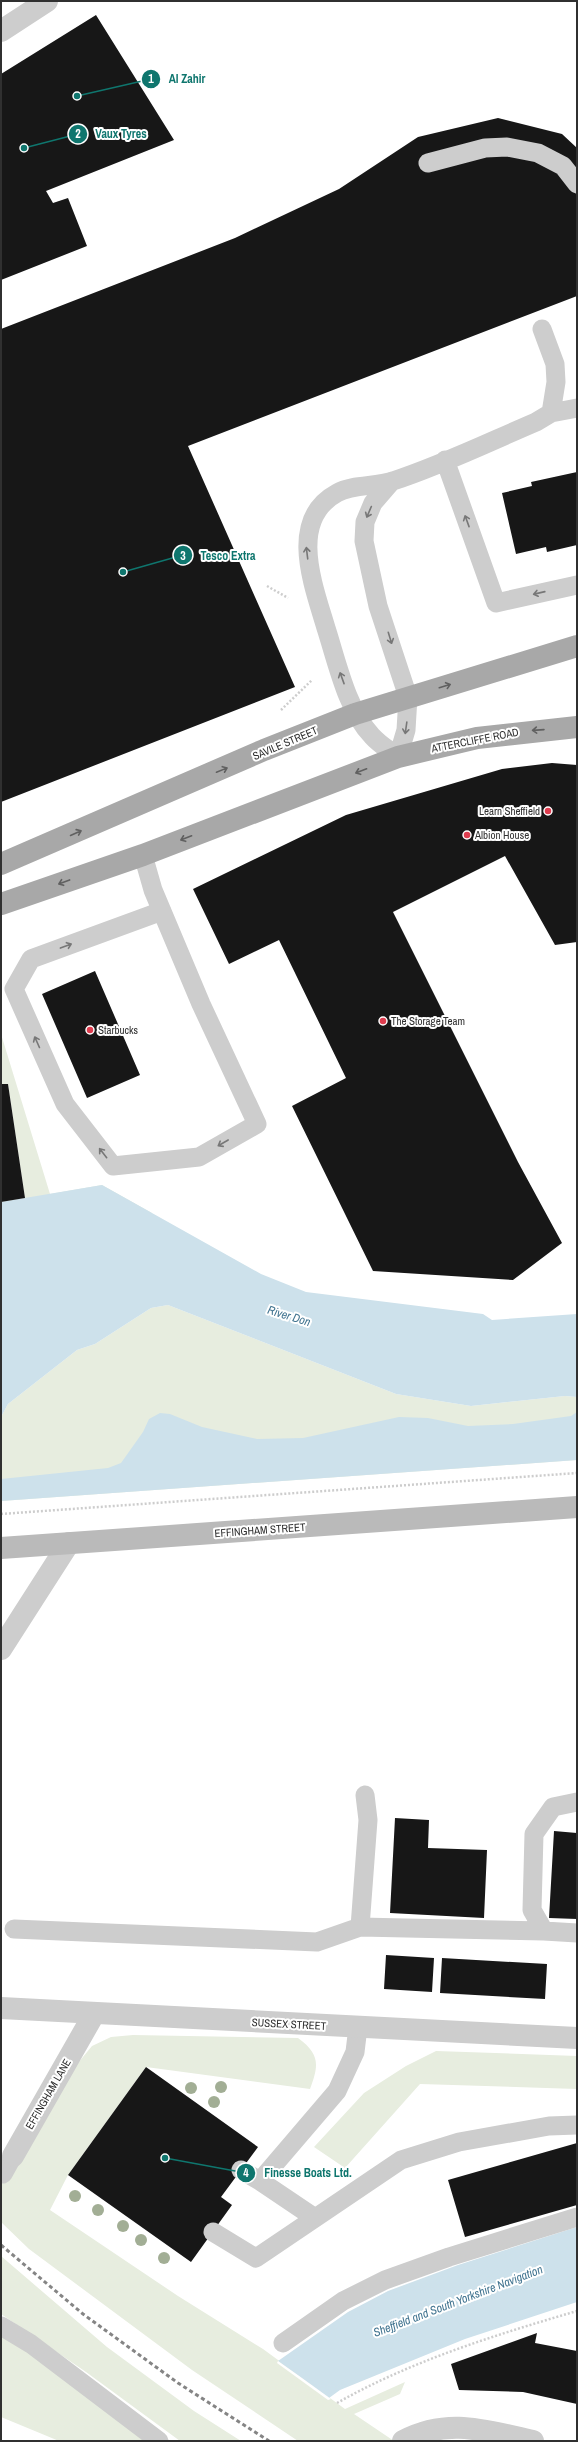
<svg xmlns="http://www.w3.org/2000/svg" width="578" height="2442" font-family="'Archivo Narrow',sans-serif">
<rect width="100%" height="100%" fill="#fff"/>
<path fill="#e7eddf" d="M1 1034 50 1194 102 1185 152 1213 1 1202 25 1198 8 1084H1Z
M168 1305 396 1394 471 1406 565 1396 577 1397V1460L1 1501V1417L8 1404 77 1350 95 1344 151 1308Z
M133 2035 298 2038C320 2054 319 2065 310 2089L146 2067 68 2175 50 2210 178 2296 263 2349 345 2409 405 2382 400 2394 354 2414 394 2441H298L192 2370 29 2249 1 2222V2171L78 2063 92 2046 111 2037Z
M436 2051 577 2056V2089L420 2084 345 2168 314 2147 364 2093 406 2066Z
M1 2256 107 2347 194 2411 241 2441H180L86 2372 1 2314Z
M1 2335 27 2350 145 2441H59L1 2417Z"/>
<path fill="#cde1eb" d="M102 1185 261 1274 306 1292 483 1314 492 1320 577 1314V1397L565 1396 471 1406 396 1394 168 1305 151 1308 95 1344 77 1350 8 1404 1 1417V1202Z
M577 1412V1460L1 1501V1479L108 1468 121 1463 143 1432 149 1419 160 1413 170 1414 202 1427 257 1439 303 1438 399 1417 428 1418 468 1426 513 1424 571 1416Z
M577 2227V2302L465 2339 340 2390 329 2398 278 2361 348 2312 388 2291 458 2265Z"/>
<path fill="#fff" d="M278 2361 302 2378 331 2399 328 2400 277 2363Z"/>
<path fill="#171717" d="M96 15 174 140 46 191 53 203 68 198 87 246 1 280V74Z
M498 118 562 134 577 148V296L188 446 295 687 1 802V329L235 238 339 189 418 137Z
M577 472V545L547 552 546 547 516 554 502 493 532 486 531 482Z
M552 763 577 765V942L555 945 505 856 393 912 518 1162 562 1243 513 1280 373 1271 292 1106 346 1078 279 940 229 964 193 889 346 815 502 769Z
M95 971 140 1075 87 1098 42 994Z
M1 1084H8L25 1198 1 1202Z
M395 1818 429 1820 428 1848 487 1850 484 1918 390 1913Z
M554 1831 577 1833V1919L549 1918Z
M386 1955 434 1958 432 1992 384 1989Z
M442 1958 547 1964 545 1999 440 1993Z
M146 2067 258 2147 221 2197 232 2205 191 2262 68 2175Z
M577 2143V2205L465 2237 448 2180Z
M537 2333 535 2343 577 2351V2404L523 2392 459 2390 451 2364Z"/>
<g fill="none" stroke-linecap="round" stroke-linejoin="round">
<path stroke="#cdcdcd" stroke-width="2.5" stroke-dasharray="2 2" stroke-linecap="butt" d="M267 586 288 598
M281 710 312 680
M1 1514 577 1473
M337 2403C411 2361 495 2335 577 2311"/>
<path stroke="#cdcdcd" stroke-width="19" d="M428 163 485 148 507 147 538 153 563 166 577 184
M551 413 577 408
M445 460 496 603 577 585
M392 481 373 503 365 522 364 541 378 606 408 697 406 730 398 757C389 750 379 744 372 736 347 710 337 662 326 628 314 587 287 520 337 493 353 484 376 487 393 481 442 465 489 442 536 422L551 413 556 382 555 364 542 329
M143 855 153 890 201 1004 257 1124 199 1157 113 1166 65 1104 14 989 31 959 162 911
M577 1802 553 1807 534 1834 532 1910 544 1931 577 1933
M360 1927 368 1820 365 1795
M14 1929 317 1942 360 1927 544 1931
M241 2170 260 2181
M3 2174 13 2156
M315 2218 260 2181 337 2091 355 2052 358 2027
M213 2232 256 2258 401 2160 459 2142 549 2126 577 2125
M1 2326 31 2344 159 2441
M283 2343 343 2301 385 2280 449 2257 577 2217"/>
<path stroke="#cdcdcd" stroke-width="22" d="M1 31 47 1
M1 1649 69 1543
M1 2008 577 2038
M13 2156 94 2014
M403 2441C449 2417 486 2431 533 2441"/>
<path stroke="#bababa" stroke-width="22" d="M1 1548 577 1507"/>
<path stroke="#a8a8a8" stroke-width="22" d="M1 864 264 750 355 714 577 646
M1 904 143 855 398 757 477 738 577 727"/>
<path stroke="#858585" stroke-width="3" stroke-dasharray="4 3" stroke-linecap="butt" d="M1 2245 83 2314 178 2383 269 2441"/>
</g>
<g fill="#a2ae95">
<circle cx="221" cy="2087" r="6"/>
<circle cx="191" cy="2088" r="6"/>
<circle cx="214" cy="2102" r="6"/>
<circle cx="75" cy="2196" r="6"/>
<circle cx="98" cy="2210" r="6"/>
<circle cx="123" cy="2226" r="6"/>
<circle cx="141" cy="2240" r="6"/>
<circle cx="164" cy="2258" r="6"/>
</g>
<defs><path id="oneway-shaft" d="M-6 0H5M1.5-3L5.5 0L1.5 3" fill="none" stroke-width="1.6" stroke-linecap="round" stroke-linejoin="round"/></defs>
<g stroke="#777">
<use href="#oneway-shaft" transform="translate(369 512) rotate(113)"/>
<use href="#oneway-shaft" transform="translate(467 521) rotate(-110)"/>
<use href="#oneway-shaft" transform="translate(307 553) rotate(-97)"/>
<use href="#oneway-shaft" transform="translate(539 593) rotate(167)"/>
<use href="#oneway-shaft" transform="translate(390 638) rotate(73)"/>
<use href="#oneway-shaft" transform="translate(342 678) rotate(-110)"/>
<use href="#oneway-shaft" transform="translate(406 728) rotate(98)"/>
<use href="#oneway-shaft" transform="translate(66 946) rotate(-20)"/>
<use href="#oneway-shaft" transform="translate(37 1042) rotate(-114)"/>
<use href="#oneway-shaft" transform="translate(223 1143) rotate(150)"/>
<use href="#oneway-shaft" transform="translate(103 1153) rotate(-128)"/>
</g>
<g stroke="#606060">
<use href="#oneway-shaft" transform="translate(445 686) rotate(-17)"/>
<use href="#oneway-shaft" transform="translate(538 730) rotate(176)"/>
<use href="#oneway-shaft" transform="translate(222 770) rotate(-22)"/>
<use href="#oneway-shaft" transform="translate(361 771) rotate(159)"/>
<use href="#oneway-shaft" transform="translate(76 833) rotate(-24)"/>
<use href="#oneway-shaft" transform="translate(186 838) rotate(159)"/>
<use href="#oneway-shaft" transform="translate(64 882) rotate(160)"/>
</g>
<g fill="#de3c4e" stroke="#fff" stroke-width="1.5">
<circle cx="548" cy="811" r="4"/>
<circle cx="467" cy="835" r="4"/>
<circle cx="383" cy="1021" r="4"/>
<circle cx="90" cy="1030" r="4"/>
</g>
<g text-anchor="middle" stroke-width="4" stroke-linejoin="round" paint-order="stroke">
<g font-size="11" fill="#303030" stroke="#fff">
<text transform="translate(475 740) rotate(-11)" y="4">ATTERCLIFFE ROAD</text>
<text transform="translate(285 743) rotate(-23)" y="4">SAVILE STREET</text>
<text transform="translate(260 1530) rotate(-4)" y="4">EFFINGHAM STREET</text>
<text transform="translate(289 2024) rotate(3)" y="4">SUSSEX STREET</text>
<text transform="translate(48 2094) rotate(-60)" y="4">EFFINGHAM LANE</text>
</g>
<g font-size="11" fill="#303030" stroke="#fff" text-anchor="start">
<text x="540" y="815" text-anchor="end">Learn Sheffield</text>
<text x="475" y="839">Albion House</text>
<text x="391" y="1025">The Storage Team</text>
<text x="98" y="1034">Starbucks</text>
</g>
<g font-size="12" font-style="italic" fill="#417490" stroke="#fff">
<text transform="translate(289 1316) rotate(17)" y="4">River Don</text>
<text transform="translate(458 2301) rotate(-21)" y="4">Sheffield and South Yorkshire Navigation</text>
</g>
</g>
<path fill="none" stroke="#0f766e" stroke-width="1.5" d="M77 96L151 79M24 148L78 134M123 572L183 555M165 2158L246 2173"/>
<g fill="#0f766e" stroke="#fff" stroke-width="1.5">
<circle cx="77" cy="96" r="4"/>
<circle cx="24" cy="148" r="4"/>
<circle cx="123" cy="572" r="4"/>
<circle cx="165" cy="2158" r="4"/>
<circle cx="151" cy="79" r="10"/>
<circle cx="78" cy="134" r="10"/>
<circle cx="183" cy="555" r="10"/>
<circle cx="246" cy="2173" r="10"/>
</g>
<g font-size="12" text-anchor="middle" font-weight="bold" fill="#fff">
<text x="151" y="83">1</text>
<text x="78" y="138">2</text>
<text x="183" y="560">3</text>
<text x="246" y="2177">4</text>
</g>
<g font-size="12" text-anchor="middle" font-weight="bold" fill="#0f766e" stroke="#fff" stroke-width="4" stroke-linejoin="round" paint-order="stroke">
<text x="187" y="83">Al Zahir</text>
<text x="121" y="138">Vaux Tyres</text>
<text x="228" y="560">Tesco Extra</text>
<text x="308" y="2177">Finesse Boats Ltd.</text>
</g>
<rect width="578" height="2442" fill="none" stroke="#303030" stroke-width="4"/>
</svg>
